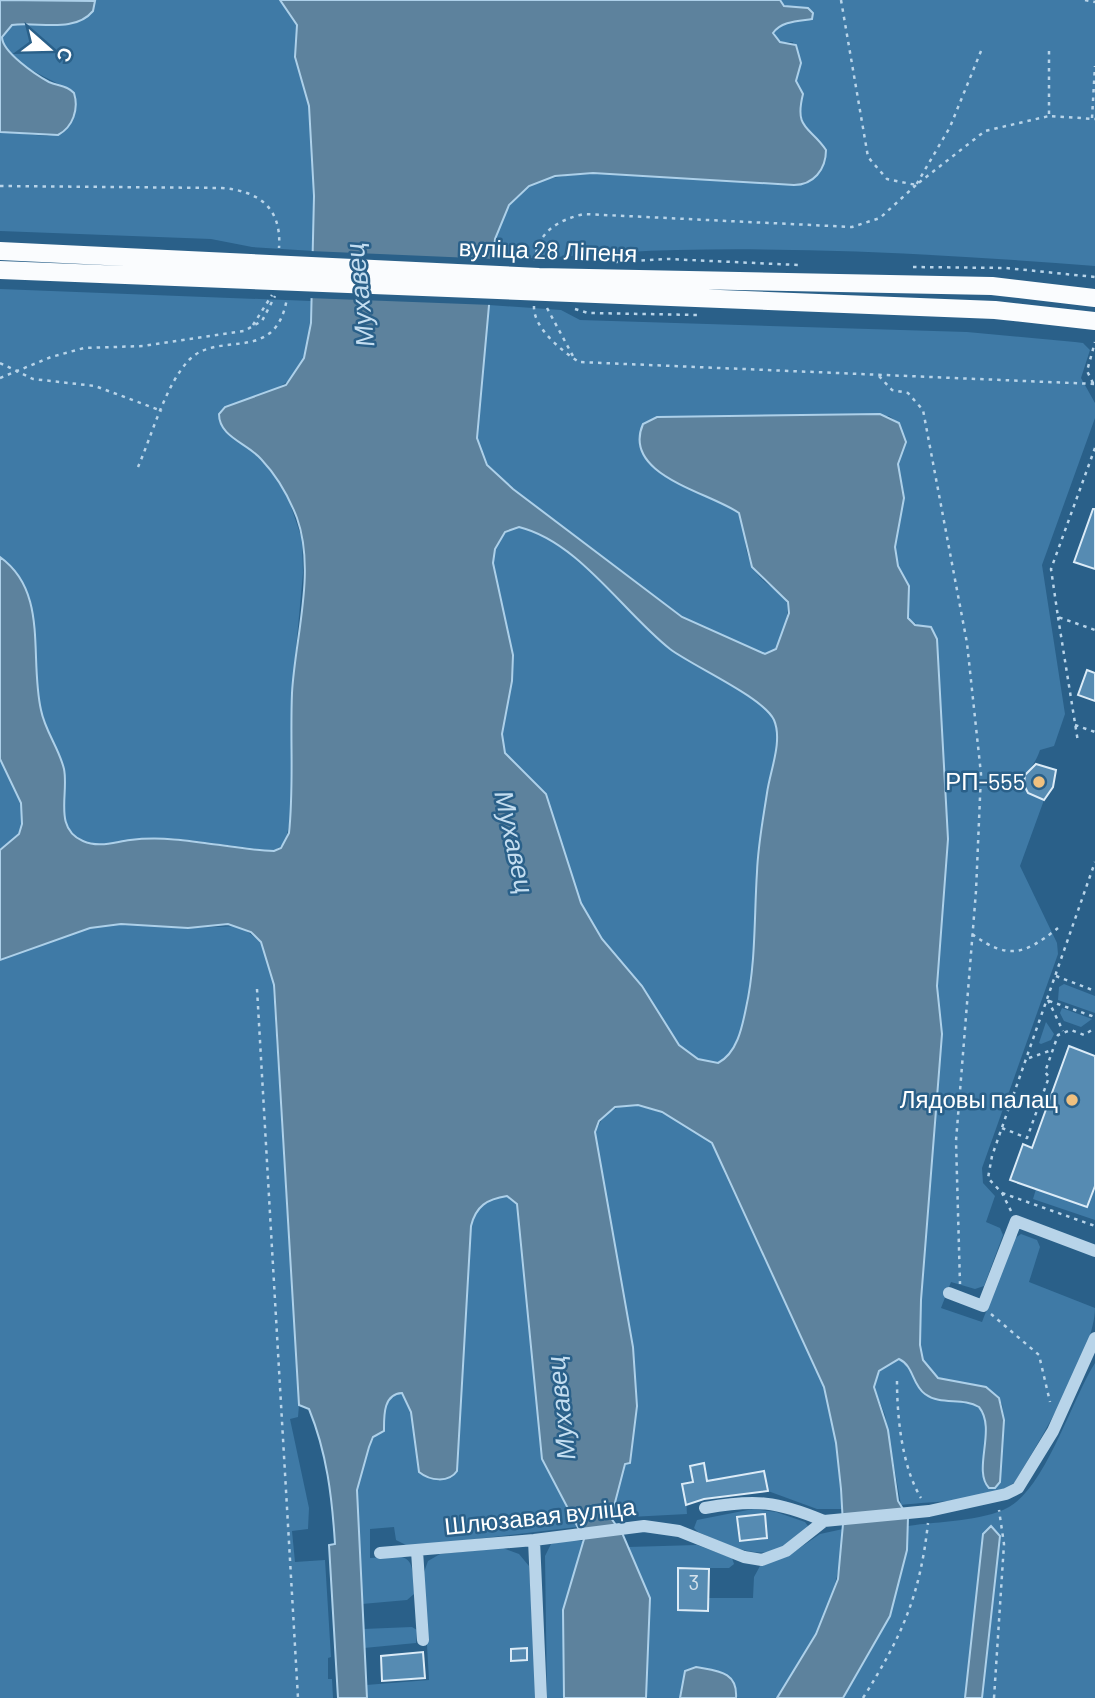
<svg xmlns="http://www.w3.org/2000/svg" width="1095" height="1698" font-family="Barlow,sans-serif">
<rect width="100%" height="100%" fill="#2a6089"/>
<path fill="#3f7aa6" d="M94 0H280L297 25 295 57 309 106 314 176V251L252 247 211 239 0 231V132L47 136 63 133C74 122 79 108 74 93 57 80 2 63 2 37L12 25C40 20 77 35 95 6Z
M780 0H1095V266C956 255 816 247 677 250 615 251 554 260 491 258 496 229 505 201 532 185 572 161 740 182 794 185 811 185 823 172 826 156 809 134 796 123 803 94L796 81 800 67 793 42H780L773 33C781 21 799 21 811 19L813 15 808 8 781 5Z
M0 289 311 301C309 379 297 385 225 407L247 446 268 468 287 495 302 539 303 573 292 692 290 821 285 843 274 851 173 838 98 845 75 837 67 827 90 927 121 924 188 928 240 926 261 942 272 970 299 1405 298 1417 290 1419 309 1508 308 1529 292 1531 295 1562 325 1560 331 1657 328 1658V1679H332L333 1698H0Z
M489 305 561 310 580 320 967 332 1075 342 1083 343 1090 350 1081 378 1095 403V418L1042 565 1065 714 1054 746 1040 750C1034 769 1021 773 1027 793L1044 800 1020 866 1057 943 1058 954 982 1168 983 1183 995 1196 986 1222 1000 1228 1003 1235 984 1286 975 1289 951 1282 941 1308 982 1322 1014 1239 1021 1234 1037 1240 1040 1247 1029 1282 1095 1308C1095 1350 1038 1444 1015 1482 990 1502 933 1501 901 1505L885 1415 874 1387 880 1370 899 1359C914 1366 912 1384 925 1394 940 1406 962 1397 979 1407L986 1421 989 1488H995L1004 1420 1002 1404 977 1385 938 1378 923 1360 920 1345 921 1300 942 1034 937 986 948 840 937 639 908 618 909 586 898 566 895 547 904 493 898 464 906 442 899 423 889 416 657 417 643 424 639 436 652 466 739 513C747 525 743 542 748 556 766 607 808 574 776 649L771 653H760L682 617 513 489 487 465 477 438Z
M519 527C575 541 634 618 679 655 703 674 761 693 774 720 783 741 770 771 767 793 763 819 758 845 757 872 754 918 756 963 746 1008 742 1028 737 1053 718 1063L698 1059 679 1045 642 986 602 939 581 903 546 794 505 753 502 734 512 681 513 655 493 563 495 549 505 532Z
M1064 984 1095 996V1013L1058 1000 1059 987Z
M1062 1008 1092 1019 1081 1027 1064 1021 1060 1013Z
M1046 1022 1054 1034 1051 1040 1041 1044 1039 1043Z
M625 1104C649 1105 695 1125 712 1143 719 1151 721 1164 725 1174L824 1387 836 1443 842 1509H817L768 1491 764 1471 707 1481 704 1463 691 1466C693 1483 685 1497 687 1514L611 1518 625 1463 630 1462 637 1406 633 1347 595 1132 605 1114Z
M1095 1186V1220L1033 1199 1036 1189 1087 1207Z
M507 1196 517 1204 542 1459 577 1527 410 1547 396 1540 394 1527 370 1529V1558C410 1555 413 1552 414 1594L407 1600 362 1604C359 1557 350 1505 364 1459 368 1445 378 1434 383 1420 387 1409 385 1393 402 1393L411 1412 418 1468 431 1479 451 1478 457 1471 471 1226C476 1206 487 1199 507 1196Z
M1095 1363V1698H843C878 1643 905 1592 908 1526 939 1521 981 1522 1009 1507 1046 1486 1072 1399 1095 1363Z
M753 1509 776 1512 805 1522 808 1526C772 1570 741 1550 698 1532L694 1528 697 1520Z
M843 1529C841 1598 813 1642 777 1698H646L650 1598 628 1547 697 1545 732 1558 734 1564 729 1568H678V1610L708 1611 709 1598H753L754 1577 760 1566 788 1556 820 1534Z
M570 1540 583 1541 563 1610 564 1698H547L545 1556 551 1544Z
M503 1548 519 1554 529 1566 537 1698H367L366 1685 429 1680 423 1575 428 1561 440 1554Z
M412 1627 417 1630 416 1643 364 1648 363 1629Z"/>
<path fill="#5d829d" stroke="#add0e9" stroke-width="2" fill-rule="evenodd" d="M0 0 95 1 93 11C74 34 37 21 12 25L2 37C2 52 36 75 49 82 58 86 67 85 74 93 79 109 73 127 58 135L0 132Z
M280 0H780L784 6 808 8 813 13 812 19C799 21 781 21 773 33L780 42 796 45 801 63 796 81 803 94C794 130 810 126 826 150 826 170 813 185 794 185L593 173 555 176 529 186 509 205 495 239 477 438 487 465 513 489 682 617 765 654 776 649 789 613 788 602 752 567 739 513C709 492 621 475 643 424L657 417 880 414 899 423 906 442 898 464 904 498 895 547 898 566 909 586 908 618 915 625 931 627 937 639 948 839 937 986 942 1034 921 1300 920 1345 923 1360 938 1378 986 1387 999 1398 1004 1420 1000 1482 995 1488H989C972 1470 997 1429 979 1407 962 1397 941 1406 925 1394 912 1385 914 1366 899 1359L879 1371 874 1387 888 1430 898 1501 908 1517 907 1550 890 1616 843 1698H777L816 1634 838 1579 843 1524 841 1489 836 1443 824 1387 712 1143 662 1112 638 1105 615 1107 599 1121 595 1132 633 1347 637 1406 630 1463 625 1464 611 1518 623 1535 650 1598 646 1698H564L563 1610 584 1539 542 1459 517 1204 507 1196C487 1199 476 1206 471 1226L457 1471C449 1483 430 1481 419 1472L411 1412 402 1393C383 1394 384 1416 384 1431L373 1437 369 1447 357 1490 367 1698H338L329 1545 335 1544C332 1497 327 1453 309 1409L299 1405 274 985 261 942 251 932 228 924 188 928 121 924 90 928 0 960V850L19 834 22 824 21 803 0 759V557C49 592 29 657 41 710 45 731 59 748 64 769 69 794 53 828 83 841 99 848 114 842 130 840 179 834 225 849 274 851L281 848 289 833C294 786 290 740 292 693 295 638 316 571 297 518 289 497 276 475 261 459 247 443 219 437 219 414L225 407 286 385 304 358 311 323 314 196 309 106 295 57 297 25ZM519 527C579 542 623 612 670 649 694 667 763 697 774 720 783 741 770 771 767 793 763 819 758 845 757 872 754 918 756 963 746 1008 742 1028 737 1053 718 1063L698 1059 679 1045 642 986 602 939 581 903 546 794 505 753 502 734 512 681 513 655 493 563 495 549 505 532Z
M991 1526 1000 1536 982 1698H965L983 1534Z
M696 1667C717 1671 738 1671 736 1698H680L685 1671Z"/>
<path fill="#2a6089" d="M310 251 495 259 492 305 308 298Z"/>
<path fill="#568bb2" stroke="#dbebf7" stroke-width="2" d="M1093 509H1095V569L1074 562Z
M1087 670 1095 673V701L1078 695Z
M1036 764 1056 770 1053 787 1044 800 1028 793 1024 785 1025 775Z
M1069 1046 1095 1056V1186L1087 1207 1010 1180 1023 1144 1032 1148Z
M704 1463 707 1481 764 1471 768 1491 704 1499 686 1505 682 1484 693 1482 690 1466Z
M765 1514 767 1538 740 1541 737 1517Z
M678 1568 709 1569 708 1611 678 1610Z
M527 1648V1660L511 1661V1649Z
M423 1652 425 1678 382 1681 381 1656Z"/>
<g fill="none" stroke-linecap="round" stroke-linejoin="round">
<path stroke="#b8d4e9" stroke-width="2.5" stroke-dasharray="3.5 5" stroke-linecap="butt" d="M841 0 868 157 887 179 916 185
M1085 0 1095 2
M981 51 950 127 916 185 985 131 1049 116
M1049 51V116L1095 119
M1092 118 1095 66
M0 186 222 188C259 191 282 208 279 248
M535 261C537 232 558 220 584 214L852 227 880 218 916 185
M616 262 668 259 798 265
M913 267 1006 268 1095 277
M534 306C533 328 562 351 579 362L1095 384
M547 308 574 358
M575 309 588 313 700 315
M253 325 272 295
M0 363 33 379 95 386 162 411
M879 376 892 390 908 393 923 410 967 643 981 774 976 891 956 1141 960 1284
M0 378 51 357 84 348 143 346 244 331 262 321 275 296
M1093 383 1087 371 1095 342
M1095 448 1051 569 1058 617 1095 630
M138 467C152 435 166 383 190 359 220 330 276 365 287 298
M1058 617 1078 742
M1075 725 1095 732
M972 934C1008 960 1024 955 1058 928
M1056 976 1095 991
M257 989 298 1698
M1048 1000 1063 1031
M1049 1001 1095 1017
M1029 1058 1052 1050
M1002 1128 1027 1138 1049 1077 1045 1072 1058 1035 1071 1030 1084 1035 1095 1028
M1002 1193 1095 1226
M1011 1211 1002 1193 988 1178 992 1156 1095 862
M991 1314 1039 1355 1050 1402
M897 1381C897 1417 902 1467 921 1498
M863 1698C902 1636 920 1596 928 1523
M994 1698 1004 1544 999 1510"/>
<path stroke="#b8d4e9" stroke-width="12" d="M949 1293 983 1306 1016 1221 1095 1251
M705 1508C755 1499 777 1501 824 1521
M534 1540 541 1698
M417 1551 423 1640
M380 1553 534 1540 644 1526 679 1531 744 1557 762 1560 786 1551 824 1521 929 1511 1006 1494 1018 1488 1053 1431 1095 1338"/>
<path stroke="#fafcfe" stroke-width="18" d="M0 251 539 277 992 286 1095 298
M0 270 995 310 1095 321"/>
</g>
<g fill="#efc07f" stroke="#2a6089" stroke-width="2.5">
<circle cx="1039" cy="782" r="7"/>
<circle cx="1072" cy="1100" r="7"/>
</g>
<g text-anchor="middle" stroke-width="5" stroke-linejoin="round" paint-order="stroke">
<g font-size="21" fill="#d5e2ec">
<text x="694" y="1590">3</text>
</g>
<g font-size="24" fill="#fff" stroke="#2a6089">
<text transform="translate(548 251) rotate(2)" y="8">вуліца 28 Ліпеня</text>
<text transform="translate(540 1517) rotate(-6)" y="8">Шлюзавая вуліца</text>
</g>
<g font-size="24" fill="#fff" stroke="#2a6089" text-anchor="end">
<text x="1025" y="790">РП-555</text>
<text x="1058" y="1108">Лядовы палац</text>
</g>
<g font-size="26" font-style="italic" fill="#c3ddf0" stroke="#2a6089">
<text transform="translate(360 295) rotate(-96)" y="9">Мухавец</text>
<text transform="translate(514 842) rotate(78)" y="9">Мухавец</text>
<text transform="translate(561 1408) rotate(-96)" y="9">Мухавец</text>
</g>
</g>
<g transform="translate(49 49) rotate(110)" stroke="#2a6089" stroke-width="5" paint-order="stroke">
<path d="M0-5L12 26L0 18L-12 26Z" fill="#ffffff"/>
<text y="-10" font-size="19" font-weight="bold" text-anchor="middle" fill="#ffffff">С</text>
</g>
</svg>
